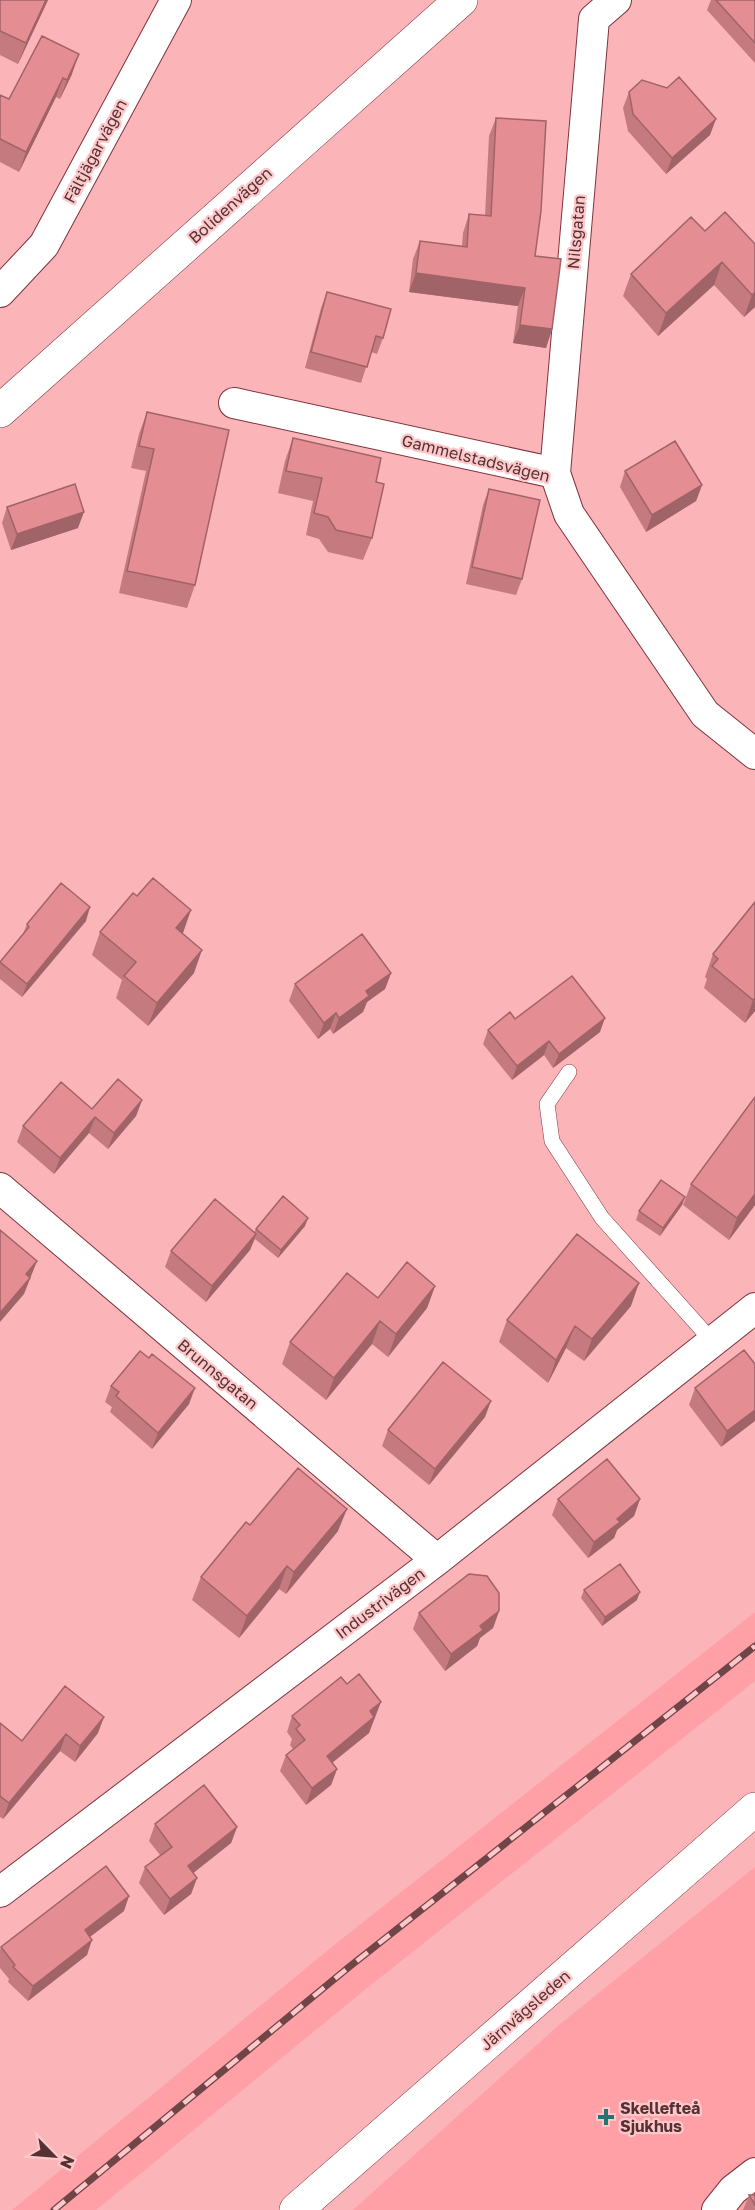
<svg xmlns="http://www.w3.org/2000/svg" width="755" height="2210" font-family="'Golos Text',sans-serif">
<rect width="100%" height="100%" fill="#fbb4b8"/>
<path fill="#ff9fa6" d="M755 1612V1681L367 1988 96 2210H12L333 1946Z
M755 1867V2210H353L559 2025Z"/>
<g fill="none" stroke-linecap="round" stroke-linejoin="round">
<g stroke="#7f343c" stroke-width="16">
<path id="lane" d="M569 1072 547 1104 552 1141 602 1218 713 1342"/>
</g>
<g stroke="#7f343c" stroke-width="32">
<path id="street" d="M0 292 44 245 176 0
M234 403 555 473 569 514 705 714 755 754
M555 473 594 19 616 0
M0 1188 437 1560
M0 1892 437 1560 755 1308
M717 2210 733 2190 755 2173"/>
</g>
<g stroke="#7f343c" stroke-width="34">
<path id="secondary" d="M0 411 461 0"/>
</g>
<g stroke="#7f343c" stroke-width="34">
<path id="primary" d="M296 2210 755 1809"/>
</g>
<use href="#lane" stroke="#fff" stroke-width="15"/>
<use href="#street" stroke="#fff" stroke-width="30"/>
<use href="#secondary" stroke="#fff" stroke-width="33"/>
<use href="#primary" stroke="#fff" stroke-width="33"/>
<g stroke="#6f4548" stroke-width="7">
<path id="rail" d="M54 2210 349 1967 755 1646"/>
</g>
<use href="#rail" stroke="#fec7c9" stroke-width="4.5" stroke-dasharray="14" stroke-linecap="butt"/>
</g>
<path fill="#c47a7f" d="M0 0H48L18 64 0 55Z
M711 0H755V63L707 10Z
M72 74 60 99 56 97 19 172 0 162V95L9 99Z
M629 92 710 135 666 174 628 131 623 108Z
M496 118 535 256 552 329 546 348 513 343 518 306 409 292 413 259 420 241 462 246 463 233 469 214 485 216 489 136Z
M705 231 755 244V307L744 317 714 285 658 336 623 296 631 274Z
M327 292 383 338 377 354 371 352 361 383 305 368 321 308Z
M147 412 195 585 187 608 119 593 146 471 131 468 139 434Z
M293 438 376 482 372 538 363 560 328 552 319 539 306 535 313 501 278 493 285 461Z
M625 471 702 485 696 501 646 532 620 487Z
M489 489 522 579 516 595 466 584 483 505Z
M7 507 78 528 11 550 2 523Z
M755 902V1011L745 1023 704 988 707 979 705 977 713 954Z
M86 921 22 997 0 979V962L23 934 27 924Z
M100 932 183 933 182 934 194 973 148 1026 116 998 122 980 92 955Z
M391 973 385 989 367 1002 363 1012 333 1034 330 1029 318 1039 289 1001 295 984Z
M515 1019 600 1032 553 1068 544 1055 512 1080 483 1044 488 1030Z
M142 1100 136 1116 108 1149 89 1133 54 1174 17 1142 23 1126 92 1109Z
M691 1184 755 1205 729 1240 683 1205Z
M685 1197 682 1205 660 1236 636 1220 639 1211Z
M305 1226 278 1258 255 1239 250 1250 206 1302 165 1267 171 1251 254 1232 256 1229Z
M435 1286 427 1308 388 1357 372 1344 326 1400 282 1364 290 1342 378 1298Z
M631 1306 584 1361 566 1348 548 1383 499 1342 507 1320Z
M755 1364 721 1447 689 1405 695 1388Z
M111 1386 189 1404 152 1449 110 1412 112 1407 105 1402Z
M485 1417 429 1485 382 1446 388 1430Z
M558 1499H640L634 1516 617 1530 614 1538 588 1558 552 1515Z
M250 1525 338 1531 286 1594 279 1589 239 1638 192 1600 201 1577Z
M584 1590 637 1600 602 1626 581 1598Z
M499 1611 493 1628 480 1638 477 1646 445 1671 413 1629 419 1613Z
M65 1686 98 1733 75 1762 60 1751 3 1819 0 1817V1723L22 1741Z
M292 1716 375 1718 373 1720 369 1733 332 1762 337 1769 331 1785 306 1805 280 1771 286 1755 293 1749 290 1745 292 1739 287 1732Z
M155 1824 237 1827 231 1843 193 1873 197 1878 191 1894 164 1915 139 1883 145 1867 160 1855 149 1841Z
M124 1911 90 1937 87 1955 28 2001 8 1982 9 1979 0 1968V1950L1 1947Z
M749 2195H755V2210H743Z"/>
<path fill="#a06368" d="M46 0H48L18 64 26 43Z
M79 54 72 74 60 99 67 80Z
M63 78 56 97 19 172 26 152Z
M716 119 710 135 666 174 672 158Z
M722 262 714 285 658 336 666 313Z
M416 273 525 288 518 306 409 292Z
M755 292V307L744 317 752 295Z
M520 325 552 329 546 348 513 343Z
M702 485 696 501 646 532 652 515Z
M84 512 78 528 11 550 17 534Z
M90 907 86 921 22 997 27 984Z
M191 910 183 933 168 951 176 928Z
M202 950 194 973 148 1026 157 1003Z
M391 973 385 989 367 1002 363 1012 333 1034 339 1018 366 991Z
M755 998V1011L745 1023 753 1000Z
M336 1013 330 1029 318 1039 324 1023Z
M605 1018 600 1032 553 1068 559 1054Z
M549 1041 544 1055 512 1080 517 1066Z
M142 1100 136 1116 108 1149 114 1133Z
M95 1117 89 1133 54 1174 60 1158Z
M755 1194V1205L729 1240 737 1218Z
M685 1197 682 1205 660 1236 663 1228Z
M308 1218 305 1226 278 1258 281 1250Z
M256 1234 250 1250 206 1302 212 1286Z
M37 1261 24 1294 0 1322V1313L26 1274Z
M639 1283 631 1306 584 1361 592 1339Z
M435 1286 427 1308 388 1357 396 1334Z
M380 1321 372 1344 326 1400 334 1378Z
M575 1326 566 1348 548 1383 556 1360Z
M195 1388 189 1404 152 1449 158 1433Z
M491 1401 485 1417 429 1485 435 1469Z
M755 1410V1421L721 1447 727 1431Z
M640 1499 634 1516 617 1530 614 1538 588 1558 594 1542 617 1519Z
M347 1509 338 1531 286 1594 294 1572Z
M287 1566 279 1589 239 1638 247 1616Z
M640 1592 637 1600 602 1626 605 1617Z
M499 1611 493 1628 480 1638 477 1646 445 1671 451 1654 480 1626Z
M381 1702 369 1733 321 1772 327 1756 370 1711Z
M104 1717 98 1733 75 1762 80 1746Z
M66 1734 60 1751 3 1819 9 1803Z
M337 1769 331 1785 306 1805 312 1788Z
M237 1827 231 1843 182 1882 188 1866Z
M197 1878 191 1894 164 1915 170 1899Z
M129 1896 124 1911 79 1945 85 1930Z
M92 1940 87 1955 28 2001 33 1986Z"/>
<path fill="#e48e94" stroke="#a06368" stroke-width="1.5" d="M0 0H46L26 43 0 31Z
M716 0H755V43Z
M42 36 79 54 67 80 63 78 26 152 0 139V95L9 99Z
M679 77 716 119 672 158 633 114 629 92 642 80 667 88Z
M496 118 546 121 541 211 535 256 561 259 552 329 520 325 525 288 416 273 420 241 467 247 469 214 491 216Z
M725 212 755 244V292L752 295 722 262 666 313 631 274 691 217 705 231Z
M327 292 391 309 383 338 376 336 367 367 311 352Z
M147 412 229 430 195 585 127 571 154 449 139 446Z
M293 438 381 458 376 482 384 484 372 538 336 530 328 517 314 513 322 478 286 471Z
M675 441 702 485 652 515 625 471Z
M75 484 84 512 17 534 7 507Z
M489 489 540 500 522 579 472 567Z
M153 878 191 910 176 928 202 950 157 1003 124 976 136 962 100 932 133 893 137 896Z
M61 883 90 907 27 984 0 962 29 927 27 924Z
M755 902V998L753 1000 712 966 718 959 713 954Z
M362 934 391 973 366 991 369 996 339 1018 336 1013 324 1023 295 984Z
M572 976 605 1018 559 1054 549 1041 517 1066 488 1030 510 1012 515 1019Z
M118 1079 142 1100 114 1133 95 1117 60 1158 23 1126 61 1082 92 1109Z
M755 1097V1194L737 1218 691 1184Z
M661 1180 685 1197 663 1228 639 1211Z
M283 1196 308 1218 281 1250 256 1229Z
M215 1199 256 1234 212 1286 171 1251Z
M0 1230 37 1261 26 1274 30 1278 0 1313Z
M577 1234 639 1283 592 1339 575 1326 556 1360 507 1320Z
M407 1262 435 1286 396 1334 380 1321 334 1378 290 1342 347 1273 378 1298Z
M744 1350 755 1364V1410L727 1431 695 1388Z
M140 1351 149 1358 152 1354 195 1388 158 1433 116 1396 119 1392 111 1386Z
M443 1362 491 1401 435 1469 388 1430Z
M607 1459 640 1499 617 1519 620 1522 594 1542 558 1499Z
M298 1468 347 1509 294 1572 287 1566 247 1616 201 1577 246 1522 250 1525Z
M620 1564 640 1592 605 1617 584 1590Z
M469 1574 487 1576 499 1593V1611L480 1626 483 1630 451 1654 419 1613Z
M359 1674 381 1702 370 1711 374 1717 327 1756 337 1769 312 1788 286 1755 305 1740 296 1729 300 1725 292 1716 341 1677 347 1684Z
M65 1686 104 1717 80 1746 66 1734 9 1803 0 1796V1723L22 1741Z
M204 1785 237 1827 188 1866 197 1878 170 1899 145 1867 172 1847 155 1824Z
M106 1866 129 1896 85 1930 92 1940 33 1986 13 1967 15 1965 1 1947Z
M749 2195H755V2205Z"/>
<path fill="#277272" stroke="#fec7c9" stroke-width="2" d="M603 2108h6v6h6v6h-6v6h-6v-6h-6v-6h6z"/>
<g text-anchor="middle" stroke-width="4.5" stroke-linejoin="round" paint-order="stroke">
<g font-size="16" fill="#553133" stroke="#fec7c9">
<text transform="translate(95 151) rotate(-62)" y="6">Fältjägarvägen</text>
<text transform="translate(230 205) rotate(-42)" y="6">Bolidenvägen</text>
<text transform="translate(576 232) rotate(-85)" y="6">Nilsgatan</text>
<text transform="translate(476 458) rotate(14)" y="6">Gammelstadsvägen</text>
<text transform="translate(218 1374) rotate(40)" y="6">Brunnsgatan</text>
<text transform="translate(380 1603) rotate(-37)" y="6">Industrivägen</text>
<text transform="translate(525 2010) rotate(-41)" y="6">Järnvägsleden</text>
</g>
<g font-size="16" font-weight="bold" fill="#553133" stroke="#fec7c9" text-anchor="start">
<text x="620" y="2114">Skellefteå<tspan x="620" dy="18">Sjukhus</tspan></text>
</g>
</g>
<g transform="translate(54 2156) rotate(115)" stroke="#fec7c9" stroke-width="4.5" paint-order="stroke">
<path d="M0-4.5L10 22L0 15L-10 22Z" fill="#553133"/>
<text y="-9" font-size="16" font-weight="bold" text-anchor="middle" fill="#553133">N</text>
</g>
</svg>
